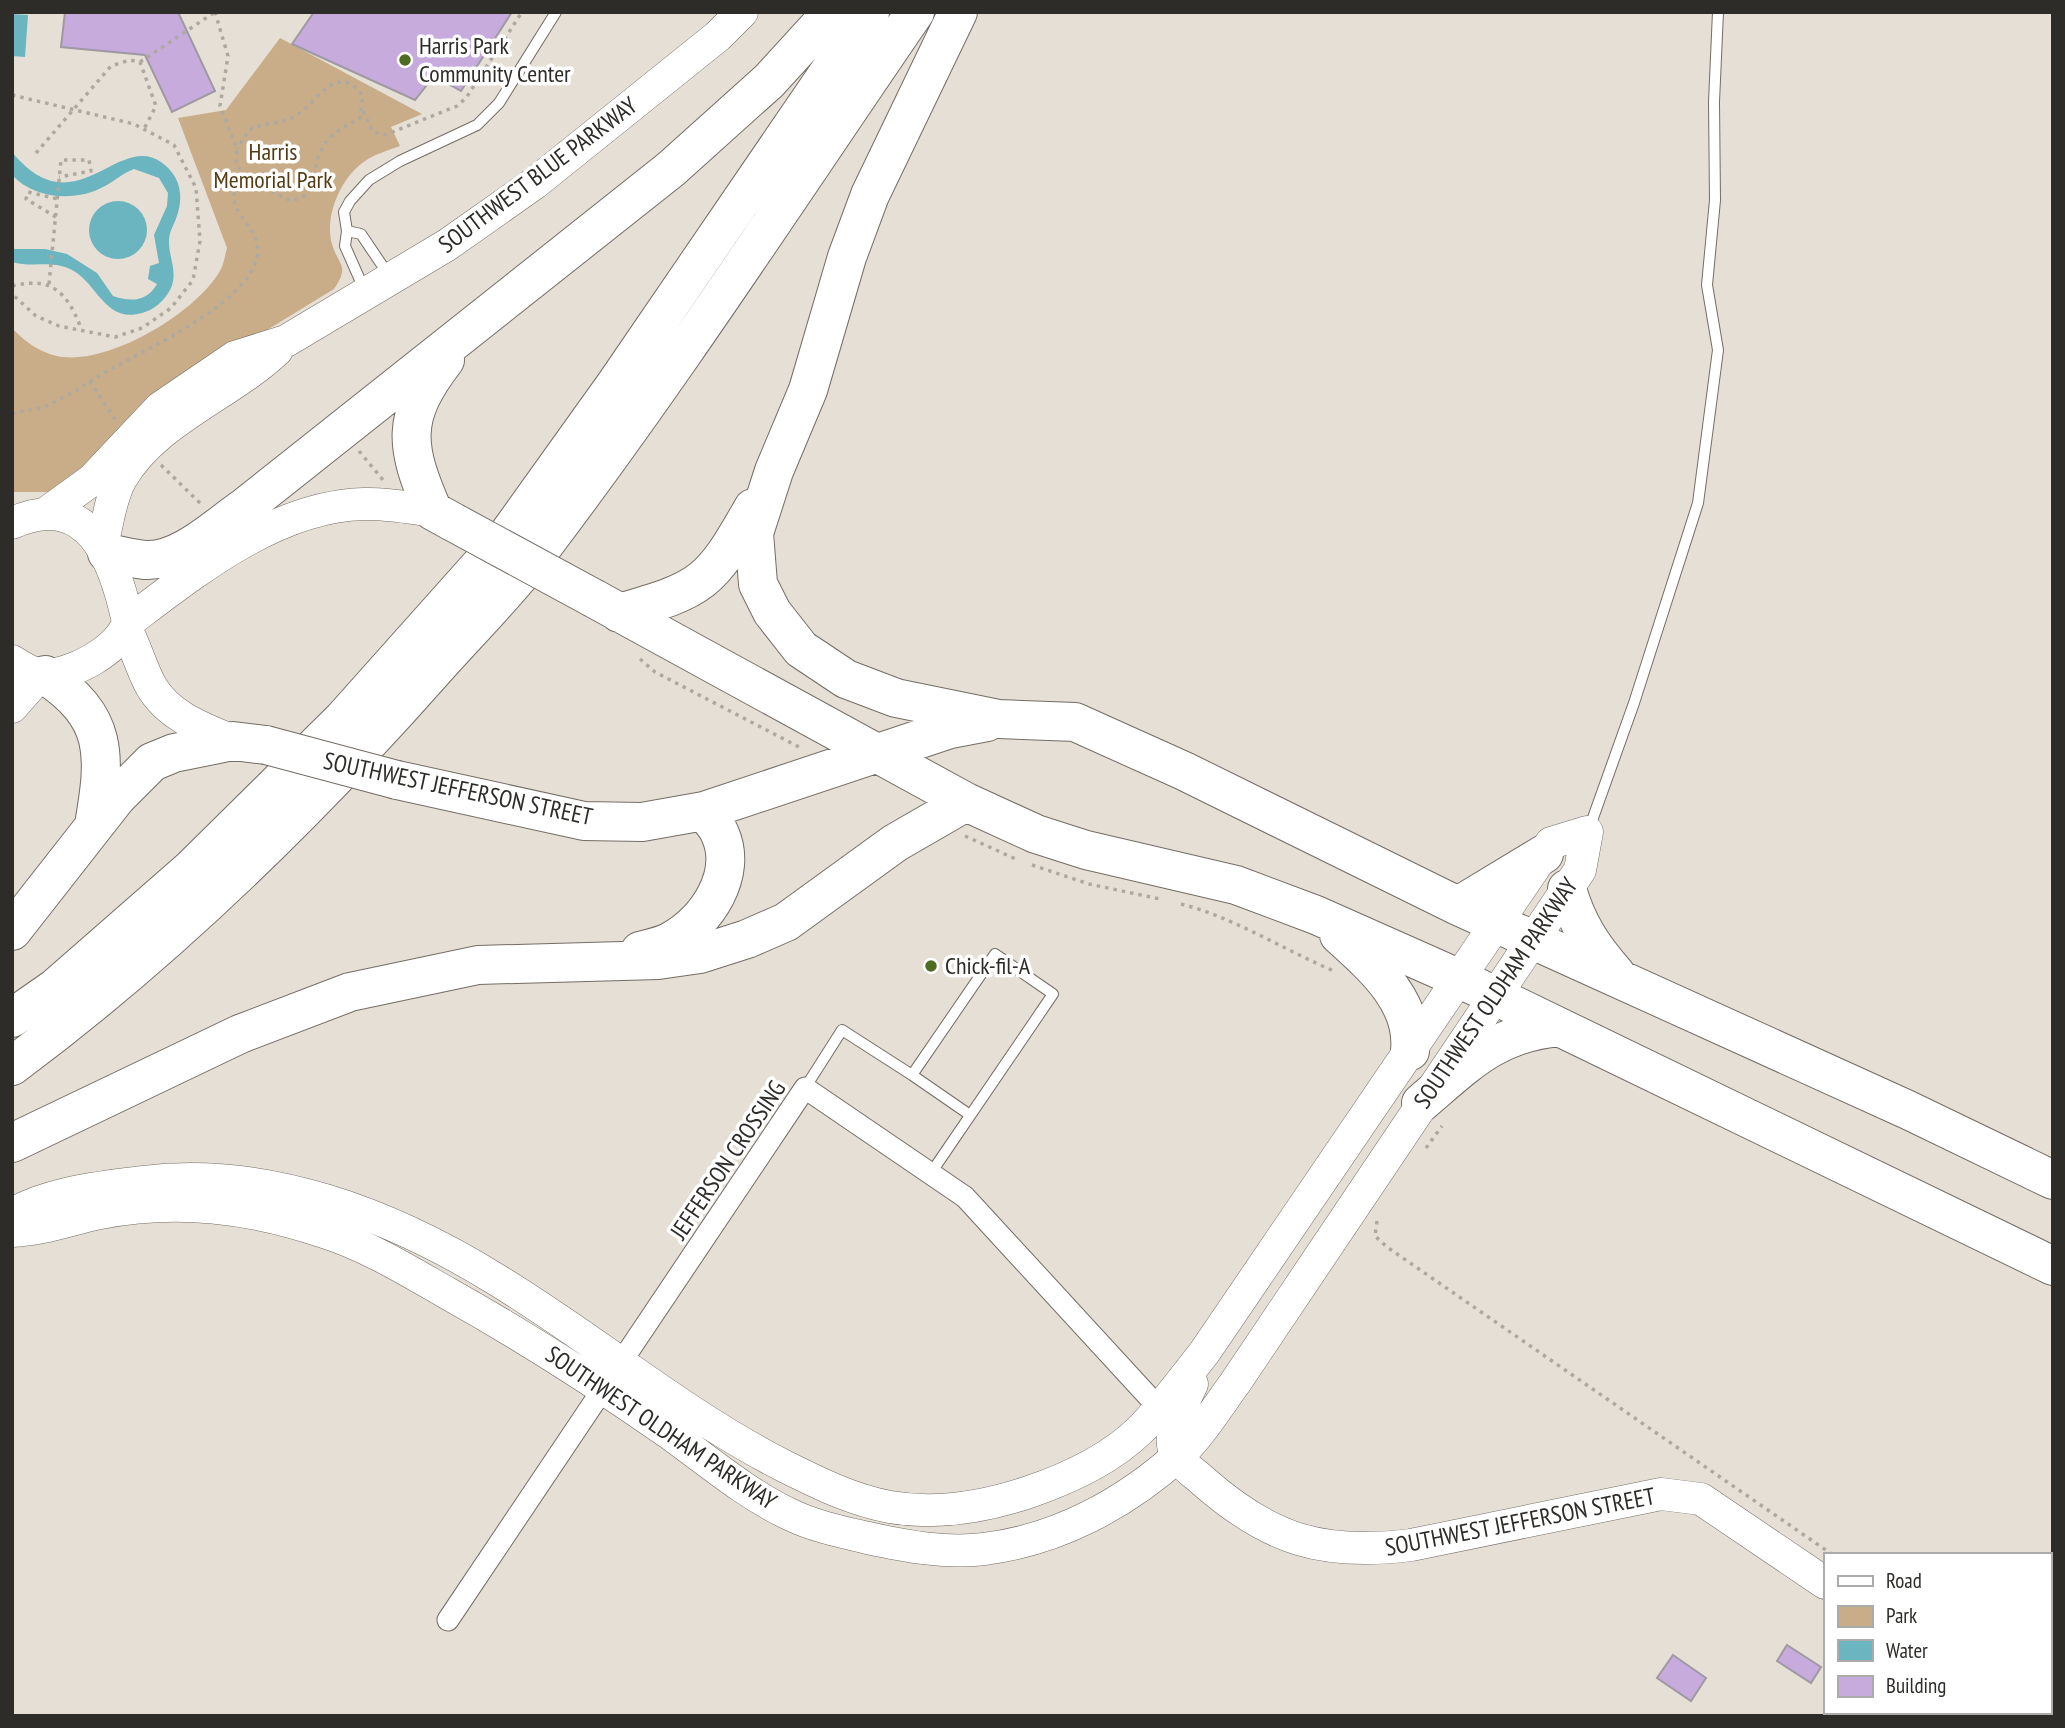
<svg xmlns="http://www.w3.org/2000/svg" width="2065" height="1728" font-family="'PT Sans Narrow',sans-serif">
<rect width="100%" height="100%" fill="#e6dfd5"/>
<path fill="#c9ad89" d="M280 38 422 114 391 127 400 146C389 150 375 154 365 161 341 177 324 216 332 244 339 267 350 265 334 289L153 400 103 455 52 492H12V328C24 341 39 352 57 356 107 367 198 312 221 269 224 263 225 255 227 248L178 118 226 110Z"/>
<path fill="#6ab5bf" d="M12 14 28 15 25 57 12 56Z
M12 152C75 229 117 132 161 162 185 179 184 204 172 228 162 249 181 269 170 290 164 301 154 310 142 313 104 324 97 281 70 269 50 260 32 268 12 262V249H45L67 254 97 273 113 296C130 302 147 302 157 284L148 279 150 266 159 263 154 235 167 206 168 193 159 178 134 169C123 173 116 180 105 186 77 202 35 200 12 175Z
M89 230a29 29 0 1 1 58 0a29 29 0 1 1-58 0Z"/>
<path fill="#c8abdd" stroke="#9e99a2" stroke-width="2" d="M65 12H178L215 91 172 112 145 55 61 47Z
M314 12H512L461 91 434 76 415 100 292 44Z
M1787 1645 1821 1667 1811 1683 1777 1661Z
M1673 1655 1706 1678 1691 1701 1657 1678Z"/>
<g fill="none" stroke-linecap="round" stroke-linejoin="round">
<g stroke="#746d65" stroke-width="12">
<path id="lane" d="M347 231 361 234 390 277
M364 289 345 246 347 231 344 212 350 201 369 180 400 161 477 125 499 103 556 12
M1589 829 1634 703 1698 503 1718 350 1707 285 1715 200 1714 102 1718 12
M805 1088 842 1030 912 1075
M931 1173 1053 994 995 954 912 1075 970 1115"/>
</g>
<g stroke="#746d65" stroke-width="23">
<path id="street" d="M448 1620 805 1088 965 1197 1159 1408"/>
</g>
<g stroke="#746d65" stroke-width="33">
<path id="secondary" d="M45 514 92 480 160 408 235 357 286 341 447 245 535 183 718 36 742 12
M12 523C90 488 115 562 128 622 121 649 70 677 42 675 33 674 20 666 12 661
M102 545C108 523 110 498 121 479 155 420 230 395 277 350
M128 622C196 571 276 506 364 504 387 503 411 508 433 511
M126 629C136 647 141 668 151 686 168 716 202 728 233 741
M12 707 40 675
M12 1214C51 1192 98 1188 142 1182 267 1166 392 1215 497 1280 594 1339 682 1414 784 1466 818 1483 852 1500 890 1507 936 1515 984 1507 1029 1492 1067 1479 1110 1459 1139 1431 1163 1408 1183 1379 1204 1353L1551 843 1587 832 1580 870 1235 1383C1218 1406 1201 1434 1180 1454 1126 1503 1058 1540 984 1549 946 1554 905 1546 868 1538 842 1532 813 1526 789 1514 745 1493 708 1461 669 1433 597 1383 524 1336 447 1293 407 1270 368 1246 324 1232 250 1207 177 1198 100 1213 71 1219 42 1230 12 1231
M1192 1384C1184 1402 1170 1424 1173 1445 1175 1461 1191 1470 1203 1481 1270 1540 1323 1556 1411 1545L1661 1494 1701 1499 1825 1583
M2012 1712 2017 1716"/>
</g>
<g stroke="#746d65" stroke-width="40">
<path id="highway" d="M958 12 870 195 847 257 808 390 774 471 754 533 758 584 772 612 801 649 846 679 896 698 999 719 1075 722 1184 771 1458 906 1908 1110 2053 1180
M445 360C400 418 405 447 433 511L453 522
M107 553C119 555 132 559 145 560 181 562 217 526 245 507L671 169 769 81 832 12
M595 599 966 802 1036 834 1086 850 1236 885 1316 915 1458 978 2053 1266
M619 613C703 589 710 584 753 508
M45 675C109 717 106 755 94 825
M397 780 584 821 642 822 704 811 950 729 987 722
M1567 889C1577 924 1592 947 1616 974
M1458 906 1544 854
M12 931 117 797 152 762 174 753 233 741 266 745
M1339 935C1373 966 1415 1001 1410 1051
M640 951C650 948 662 946 671 941 707 922 738 874 720 834 717 826 709 818 704 811
M12 1018 55 988 191 869 343 719 509 533 615 385 870 12
M12 1066C168 950 307 814 436 668 470 630 507 593 538 553 671 378 791 193 915 12
M1421 1103C1467 1064 1495 1033 1559 1027
M12 1143 240 1034 350 992 478 965 658 960 700 954 747 939 786 922 895 843 966 802"/>
</g>
<path stroke="#aea9a0" stroke-width="3.5" stroke-dasharray="3.5 5" stroke-linecap="butt" d="M215 12 228 56 220 106 237 149 236 162 243 177 291 201C324 193 309 171 322 149 331 132 344 127 360 118L363 96C336 59 317 105 292 118 278 124 263 123 249 130L237 149
M140 62 215 12
M12 95 134 124 174 145 196 188 200 241 193 280 171 308 142 328 115 337 59 326 36 316 12 294
M363 111 373 132 385 135 457 106 466 98 522 12
M36 153 111 66 130 60 140 62 156 106 144 129
M56 217 26 199 28 192 58 199
M49 284 61 160H89L91 171 59 177
M12 286C53 276 67 293 81 328
M90 381 116 421
M12 414C26 409 40 410 53 403 74 393 93 379 113 368 151 347 248 302 257 257 265 223 214 211 243 177
M359 451 383 480
M161 465 201 504
M640 659 655 672 801 748
M965 836 1018 860
M1032 865 1089 884 1160 899
M1181 904C1233 917 1284 950 1334 971
M1426 1148 1442 1126
M1377 1221 1375 1236 1387 1247 1833 1555
M2049 1704 2053 1706"/>
<use href="#lane" stroke="#fff" stroke-width="10"/>
<use href="#street" stroke="#fff" stroke-width="21"/>
<use href="#secondary" stroke="#fff" stroke-width="32"/>
<use href="#highway" stroke="#fff" stroke-width="38"/>
<g stroke="#746d65" stroke-width="40" stroke-linecap="butt">
<path id="highway-bridge" d="M453 522 595 599
M266 745 397 780"/>
</g>
<use href="#highway-bridge" stroke="#fff" stroke-width="38"/>
</g>
<g fill="#4e6c22" stroke="#fff" stroke-width="2.5">
<circle cx="405" cy="60" r="7"/>
<circle cx="931" cy="966" r="7"/>
</g>
<g text-anchor="middle" stroke-width="7" stroke-linejoin="round" paint-order="stroke">
<g font-size="24" fill="#2e2c28" stroke="#fff" text-anchor="start">
<text x="419" y="54">Harris Park<tspan x="419" dy="28">Community Center</tspan></text>
<text x="945" y="974">Chick-fil-A</text>
</g>
<g font-size="24" fill="#543b14" stroke="#fff">
<text x="273" y="160">Harris<tspan x="273" dy="28">Memorial Park</tspan></text>
</g>
<g font-size="24" fill="#2e2c28" stroke="#fff">
<text transform="translate(538 175) rotate(-37)" y="8">SOUTHWEST BLUE PARKWAY</text>
<text transform="translate(458 789) rotate(12)" y="8">SOUTHWEST JEFFERSON STREET</text>
<text transform="translate(1496 993) rotate(-56)" y="8">SOUTHWEST OLDHAM PARKWAY</text>
<text transform="translate(728 1160) rotate(-56)" y="8">JEFFERSON CROSSING</text>
<text transform="translate(661 1428) rotate(34)" y="8">SOUTHWEST OLDHAM PARKWAY</text>
<text transform="translate(1520 1522) rotate(-11)" y="8">SOUTHWEST JEFFERSON STREET</text>
</g>
</g>
<rect width="2065" height="1728" fill="none" stroke="#2e2c28" stroke-width="28"/>
<rect x="1824" y="1553" width="228" height="161" fill="#ffffff" stroke="#ababa9" stroke-width="2"/>
<rect x="1838" y="1576" width="35" height="10" fill="#ffffff" stroke="#ababa9" stroke-width="2"/>
<text x="1886" y="1588" font-size="21" fill="#2e2c28">Road</text>
<rect x="1838" y="1606" width="35" height="21" fill="#c9ad89" stroke="#ababa9" stroke-width="2"/>
<text x="1886" y="1623" font-size="21" fill="#2e2c28">Park</text>
<rect x="1838" y="1640" width="35" height="21" fill="#6ab5bf" stroke="#ababa9" stroke-width="2"/>
<text x="1886" y="1658" font-size="21" fill="#2e2c28">Water</text>
<rect x="1838" y="1676" width="35" height="21" fill="#c8abdd" stroke="#ababa9" stroke-width="2"/>
<text x="1886" y="1693" font-size="21" fill="#2e2c28">Building</text>
</svg>
